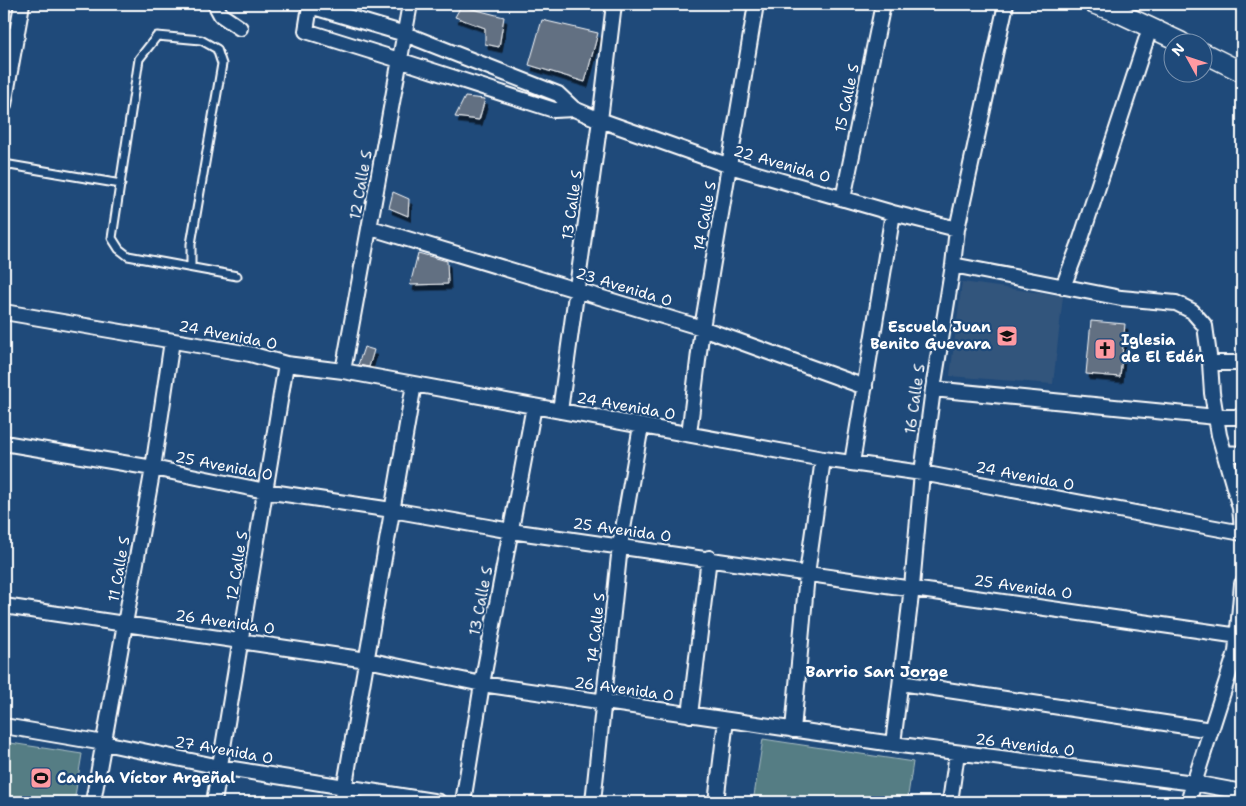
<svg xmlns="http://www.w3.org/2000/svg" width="1246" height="806" font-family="'Shantell Sans',sans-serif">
<defs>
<filter id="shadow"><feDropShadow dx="3" dy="5.5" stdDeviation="0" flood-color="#0009"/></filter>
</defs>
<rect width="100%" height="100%" fill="#1f4a7a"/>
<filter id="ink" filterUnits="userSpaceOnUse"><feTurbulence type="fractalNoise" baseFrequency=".02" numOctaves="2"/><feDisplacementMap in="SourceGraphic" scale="10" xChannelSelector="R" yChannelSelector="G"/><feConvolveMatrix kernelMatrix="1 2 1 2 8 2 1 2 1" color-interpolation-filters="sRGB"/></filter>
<g filter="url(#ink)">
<path fill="#33557c" d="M962 282 1063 296 1053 384 950 376Z"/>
<path fill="#547d84" stroke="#aabec2" d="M763 739 913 762 907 802H753Z
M4 742 82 754 74 802H4Z"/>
<path fill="#626f82" stroke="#fff" filter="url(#shadow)" d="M461 6 504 17 499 47 485 44V28L455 17Z
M542 20 598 33 585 82 529 65Z
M465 97 485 99 479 120 455 117Z
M393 192 409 199 408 216 389 208Z
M418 253 447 261 448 284 410 285Z
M1091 321 1125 324 1120 377 1086 374Z
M364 347 374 350 369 367 358 365Z"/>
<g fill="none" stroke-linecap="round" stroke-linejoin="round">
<g stroke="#fff" stroke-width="11">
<path id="lane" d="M4 164 121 184
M191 267V244L222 64 217 49 201 40 157 36 139 59 112 238 119 249 128 256 237 276"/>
</g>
<g stroke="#fff" stroke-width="18">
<path id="street" d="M215 4 221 15 240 28
M308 4 310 6 306 31 399 60 554 110 574 109 600 120 730 166 893 213 957 229
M310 6 405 34 558 94 574 109
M4 34 17 36
M4 105 22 4
M843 199 883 4
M371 228 702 328 865 387
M953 265 1121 298 1176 303 1192 311 1205 326 1210 363 1212 393 1219 435 1240 508 1242 529
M1063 287 1079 245 1150 28
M4 312 250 354 286 364 343 371 823 459 922 473 1242 533
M1210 363H1242
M343 371 410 4
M933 389 1216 417H1242
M560 411 600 120 614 4
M689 434 702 328 756 4
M4 443 153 468 265 491 392 510 511 531 1239 636
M1224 453 1242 454
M852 463 893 213
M4 606 367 660 482 684 893 744 1194 783 1242 792
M901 683 1211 730
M690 715 709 558
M4 726 104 743 220 767 439 802
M793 730 807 574 823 459
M893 744 912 587 922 473 933 389 953 265 957 229 1006 4
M93 802 153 468 172 341
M214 802 286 364
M342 802 414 384
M463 802 482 684 534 406
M593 802 620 546 641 426
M716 802 726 720
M950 802 957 753
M1188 802 1236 652 1242 584"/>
</g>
<g stroke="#fff" stroke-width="22">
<path id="secondary" d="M1094 4 1119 13 1181 42
M1204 53 1242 72"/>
</g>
<use href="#lane" stroke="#1f4a7a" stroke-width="7"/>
<use href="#street" stroke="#1f4a7a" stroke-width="14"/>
<use href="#secondary" stroke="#1f4a7a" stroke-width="19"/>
</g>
</g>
<defs>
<g id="school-square" transform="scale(1.125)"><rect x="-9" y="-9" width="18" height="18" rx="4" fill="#ff9aa2" stroke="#1f4a7a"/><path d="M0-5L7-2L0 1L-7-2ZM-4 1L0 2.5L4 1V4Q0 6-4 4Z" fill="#111"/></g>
<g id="church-square" transform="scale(1.125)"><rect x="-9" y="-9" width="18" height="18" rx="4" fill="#ff9aa2" stroke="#1f4a7a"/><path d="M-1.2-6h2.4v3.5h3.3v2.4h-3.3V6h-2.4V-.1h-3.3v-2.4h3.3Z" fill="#111"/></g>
<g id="stadium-square" transform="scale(1.125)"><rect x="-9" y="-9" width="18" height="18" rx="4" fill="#ff9aa2" stroke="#1f4a7a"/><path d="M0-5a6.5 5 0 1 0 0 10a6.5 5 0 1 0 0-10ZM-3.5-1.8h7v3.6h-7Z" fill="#111"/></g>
</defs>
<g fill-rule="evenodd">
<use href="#school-square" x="1007" y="336"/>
<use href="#church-square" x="1105" y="349"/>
<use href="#stadium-square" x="41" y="778"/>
</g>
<g text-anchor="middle" stroke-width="4.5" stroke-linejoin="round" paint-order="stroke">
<g font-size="15" fill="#fff" stroke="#1f4a7a">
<text transform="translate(847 98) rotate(-78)" y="5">15 Calle S</text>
<text transform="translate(782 164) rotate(16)" y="5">22 Avenida O</text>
<text transform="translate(361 185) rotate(-80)" y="5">12 Calle S</text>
<text transform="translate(572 205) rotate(-82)" y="5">13 Calle S</text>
<text transform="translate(705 216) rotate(-80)" y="5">14 Calle S</text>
<text transform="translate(624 287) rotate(17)" y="5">23 Avenida O</text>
<text transform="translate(228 335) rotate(11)" y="5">24 Avenida O</text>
<text transform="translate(915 399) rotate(-82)" y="5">16 Calle S</text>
<text transform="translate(626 406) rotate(10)" y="5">24 Avenida O</text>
<text transform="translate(224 466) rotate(11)" y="5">25 Avenida O</text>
<text transform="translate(1025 476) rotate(11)" y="5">24 Avenida O</text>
<text transform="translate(622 530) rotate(8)" y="5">25 Avenida O</text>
<text transform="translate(237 566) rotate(-81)" y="5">12 Calle S</text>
<text transform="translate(119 569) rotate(-80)" y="5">11 Calle S</text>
<text transform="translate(1023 587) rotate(8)" y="5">25 Avenida O</text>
<text transform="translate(481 601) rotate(-79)" y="5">13 Calle S</text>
<text transform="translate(225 622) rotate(8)" y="5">26 Avenida O</text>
<text transform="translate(596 628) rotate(-84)" y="5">14 Calle S</text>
<text transform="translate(624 689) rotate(8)" y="5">26 Avenida O</text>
<text transform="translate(1025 745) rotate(7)" y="5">26 Avenida O</text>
<text transform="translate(224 750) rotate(10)" y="5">27 Avenida O</text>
</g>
<g font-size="15" font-weight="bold" fill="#fff" stroke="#1f4a7a" text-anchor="start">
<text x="991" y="332" text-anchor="end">Escuela Juan<tspan x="991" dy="17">Benito Guevara</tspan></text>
<text x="1121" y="345">Iglesia<tspan x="1121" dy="17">de El Edén</tspan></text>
<text x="57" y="783">Cancha Víctor Argeñal</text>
</g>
<g font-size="16" font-weight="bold" fill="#fff" stroke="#1f4a7a">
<text x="877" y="677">Barrio San Jorge</text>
</g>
</g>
<rect width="1246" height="806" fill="none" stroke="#1f4a7a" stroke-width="20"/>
<rect x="10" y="10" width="1226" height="786" fill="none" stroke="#fff" stroke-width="2" filter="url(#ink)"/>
<g transform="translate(1188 58) rotate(310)"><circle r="24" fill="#1f4a7a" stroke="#7992af"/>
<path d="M0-4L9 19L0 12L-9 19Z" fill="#ff9aa2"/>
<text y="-8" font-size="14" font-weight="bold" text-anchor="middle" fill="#ffffff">N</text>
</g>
</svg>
